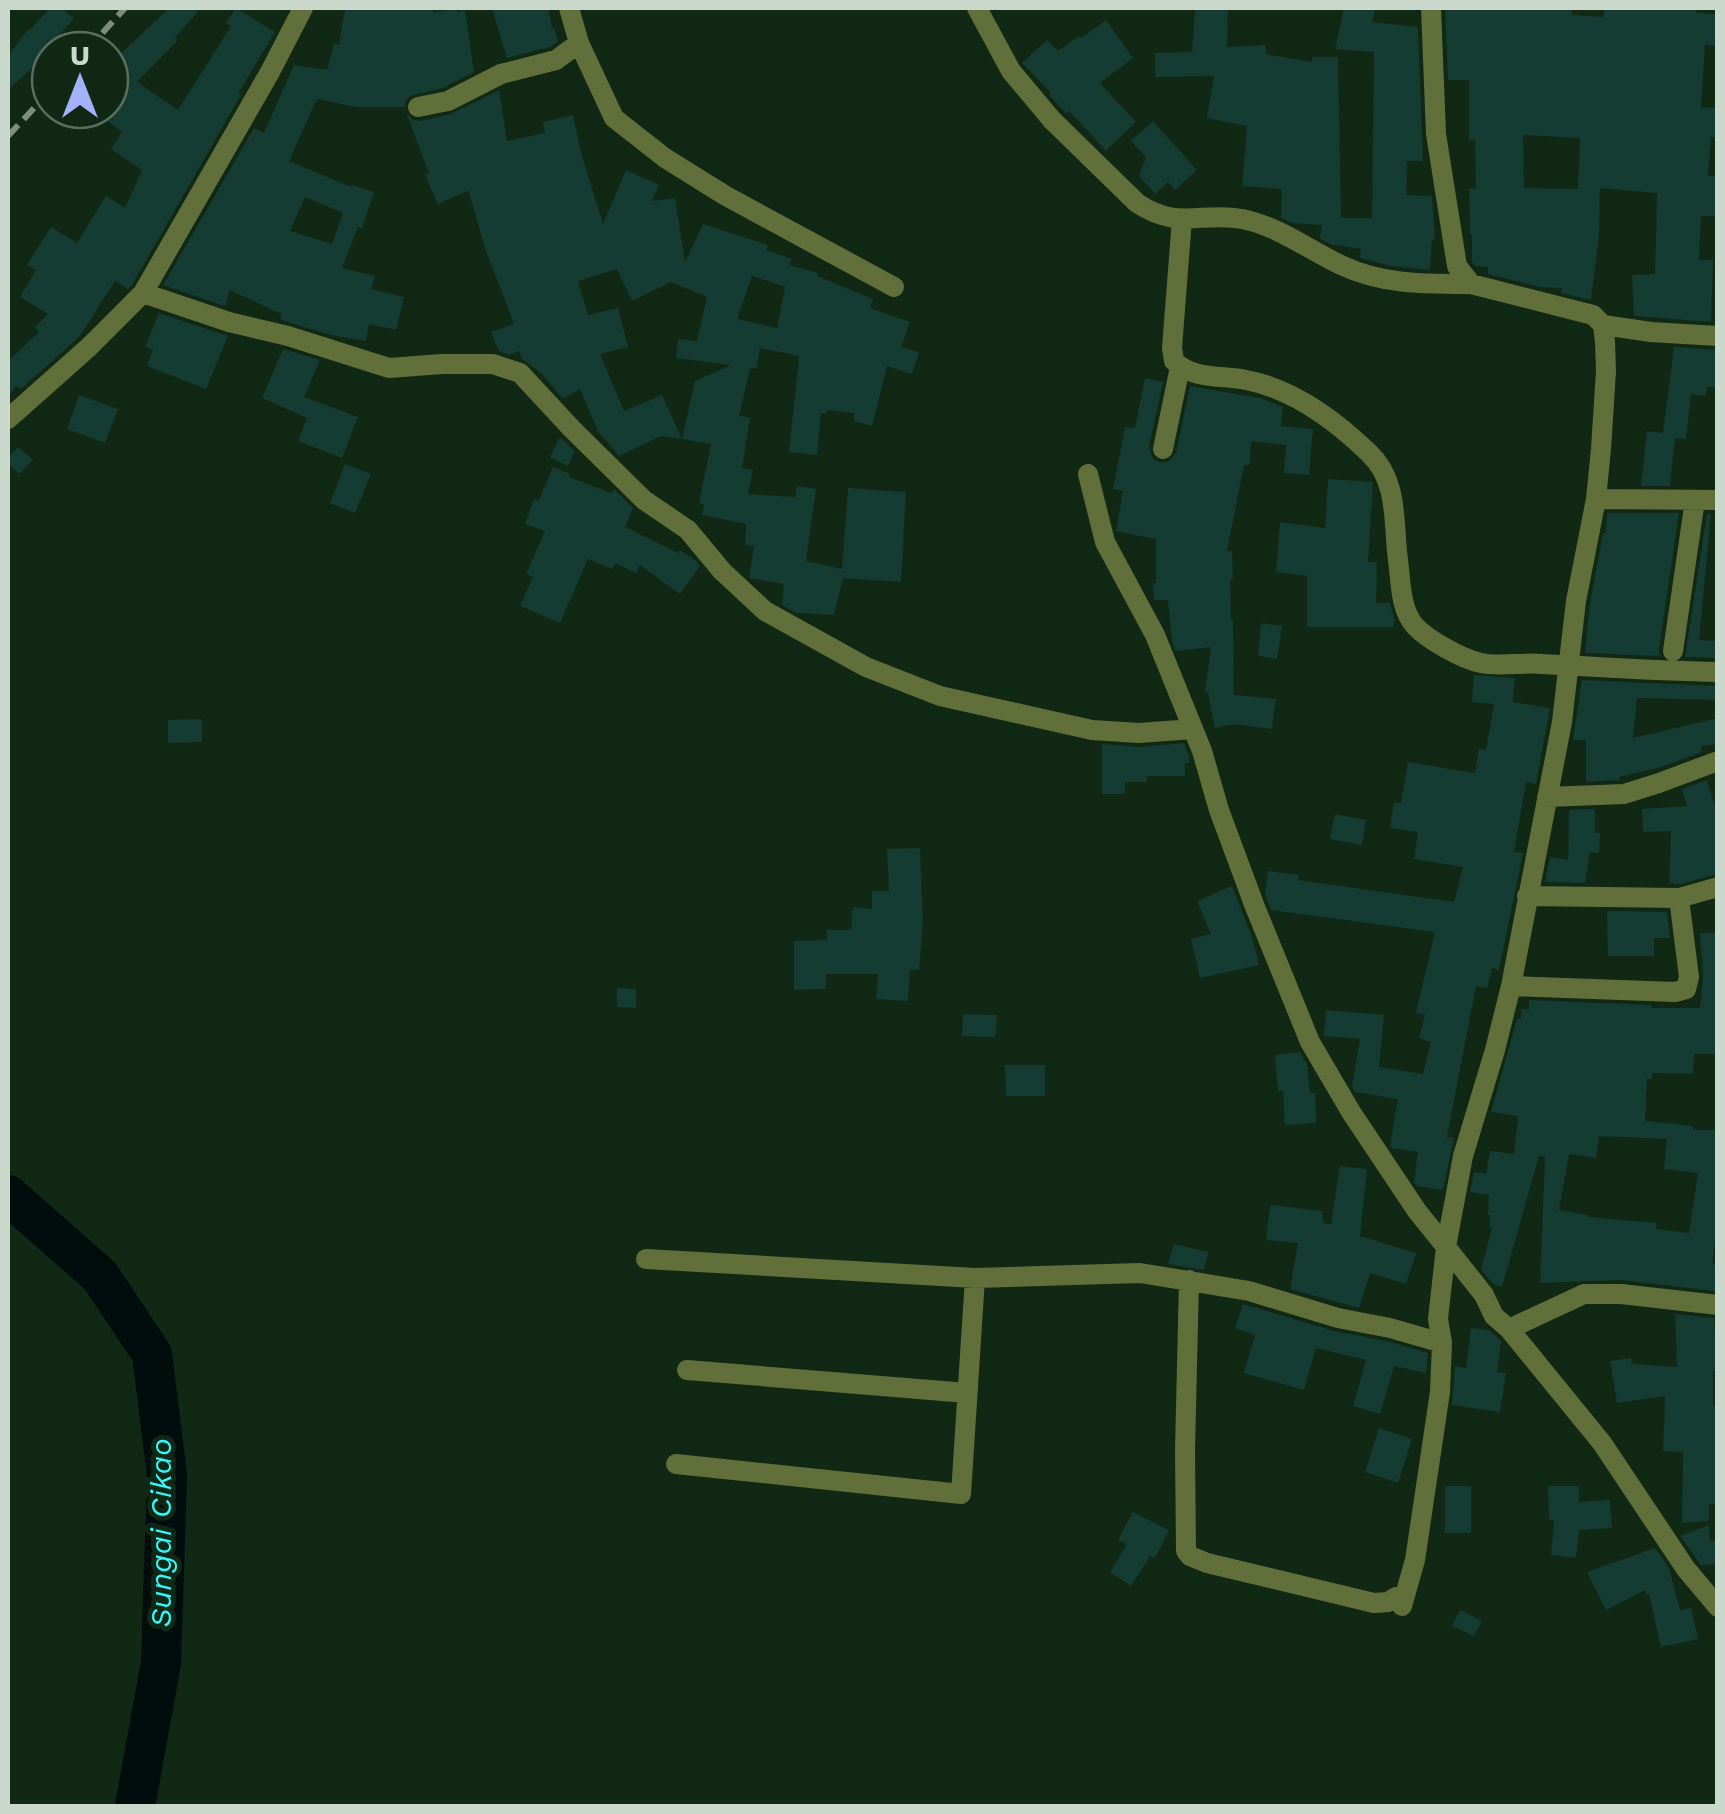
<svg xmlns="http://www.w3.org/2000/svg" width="1725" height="1814" font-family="'Work Sans',sans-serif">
<rect width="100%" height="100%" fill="#112814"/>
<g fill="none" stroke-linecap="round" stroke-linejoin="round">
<path stroke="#010d0d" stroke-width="40" d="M8 1195 100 1276 152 1354 167 1475 161 1663 135 1806"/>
</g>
<path fill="#153c32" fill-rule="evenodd" d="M50 8H61L74 18 30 70 8 90V56L28 29 30 30Z
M169 8H201L175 38 178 40 137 82 178 110 231 26 226 23 236 8 275 32 238 94 241 95 132 285 128 289 115 281 80 336 21 389 17 386 8 396V361L39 332 35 327 48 314 20 297 36 270 27 265 51 227 77 243 106 196 125 208 142 170 111 149 122 132 93 110H110V64Z
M345 8H433V12L457 9V12L465 10 474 72 443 88 410 96 405 102V110L404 107H356L317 99 289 161 351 187 352 185 374 192 362 228 358 227 342 268 375 276 371 289 404 297 396 330 369 324 366 341 331 335 281 320V314L230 290 225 306 163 285 254 128 264 133 294 65 327 70 334 44 339 45ZM305 197 343 213 332 244 290 231Z
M492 8H548L552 28H554L558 41 550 47 507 58Z
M1195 8H1228L1227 47 1266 45V54L1312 62V57H1338L1341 218H1372L1374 52 1335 49 1344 8H1376L1372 22 1418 27 1423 161H1407L1406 195 1432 196 1435 240H1432L1430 270 1391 266 1360 258 1361 249 1330 244 1320 238 1322 225 1292 223 1281 218 1282 189 1242 186 1247 126 1207 118 1214 76 1155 77V53L1192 52Z
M1445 8 1571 9 1572 15 1603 17 1605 8H1696V13L1718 14V46L1705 45 1701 108 1718 107V137H1711L1708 176H1718L1715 216H1701L1699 260H1713L1711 322 1634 316 1632 275 1655 274 1657 193 1600 188 1599 234 1591 300 1561 293 1562 288 1540 287 1488 274V267L1475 266 1472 262V234H1470L1469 189 1476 188 1475 140H1469V80H1448ZM1523 135 1580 138 1578 189 1524 188Z
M1106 20 1133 58 1100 83 1136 122 1106 151 1069 111 1066 113 1049 95 1051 93 1022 63 1047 40 1058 51 1079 36 1081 38Z
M499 90 507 141 545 133 543 122 573 115 581 153 603 224 626 170 659 185 652 201 675 198 685 262 703 224 768 245 766 250 792 259 789 265 818 273 817 276 873 299 870 308 910 322 901 347 919 352 912 374 887 366 872 426 854 421V413L827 410 826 414 821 413 817 455 789 452 799 356 760 348 756 369 750 368 739 416 750 418 742 468 753 470 748 494 795 497 797 486 816 489 806 561 842 569 848 488 906 492 901 582 843 578 834 615 796 613 782 605 784 584 749 578 754 546 745 545 746 524 702 515 704 504 699 503 711 444 682 439 695 381 731 365 676 358 678 339 697 341 707 297 671 282 632 301 617 269 578 281 588 315 618 308 628 347 600 354 624 411 662 395 682 439 661 436 619 456 598 431 580 389 563 399 541 373 522 359 519 351 509 355 499 351 491 332 514 324 485 248 470 196 468 191 438 204 425 175 429 173 406 112 413 120 420 121 451 114ZM752 276 785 287 777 328 737 319Z
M1153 121 1197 170 1175 190 1168 182 1155 194 1139 176 1146 157 1131 141Z
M159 313 228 336 206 389 147 366 153 350 145 347Z
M1674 347 1718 350V387H1707L1706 396 1691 394 1686 439 1675 438 1670 486H1641L1647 431 1663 433Z
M283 349 320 360 304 397 358 417 342 458 298 441 307 418 262 398Z
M1145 378 1163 382 1149 447 1153 459 1159 462H1168L1176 453 1190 386 1260 398 1283 407 1281 426 1313 429 1309 475 1284 473 1286 445 1251 441 1250 465H1244L1227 551H1232L1233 580H1230L1231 619 1233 620 1234 695 1276 699 1272 729 1235 724 1215 728 1208 692 1205 691 1211 647 1176 651 1172 641 1168 600H1154L1153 583H1156V539L1116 531 1123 491 1113 489 1125 427 1135 428Z
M79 395 118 409 105 443 67 429Z
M560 437 575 451 568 466 550 457Z
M18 447 33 460 19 474 8 463V458Z
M345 464 371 474 355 513 330 503Z
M553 467 570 474 569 477 611 493 614 489 633 508 625 527 678 553 680 550 696 561 700 566 680 594 640 565 636 573 615 563 612 569 588 559 560 623 520 606 533 577 526 574 545 531 525 524 534 499 539 500Z
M1328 479 1373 482 1368 562H1377L1376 603H1390L1394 618V627H1307V576L1276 572 1280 522 1325 528Z
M1607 513H1679L1659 649 1660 656 1585 653 1590 603 1603 533H1606Z
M1707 514H1711L1699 640 1718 641V658L1685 657Z
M1261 623 1282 626 1277 659 1258 656Z
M1474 675 1515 678 1513 702 1550 708 1536 784 1526 782 1514 852 1523 853 1499 970 1492 968 1487 988 1476 986 1447 1137 1454 1138 1443 1190 1417 1186 1414 1182 1418 1152 1392 1148 1390 1146 1398 1099 1355 1092 1352 1087 1360 1039 1324 1036 1326 1010 1384 1015 1379 1067 1423 1074 1431 1042 1419 1038 1425 1015 1416 1013 1435 932 1271 910 1265 894 1268 871 1299 875 1298 880 1454 902 1463 867 1414 859 1418 832 1390 828 1394 802 1401 803 1408 762 1475 773 1479 749 1486 750 1494 704 1472 702Z
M1582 680 1718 686V700L1637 698 1633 738 1718 718V744L1701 746 1702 752 1661 767 1619 777V780L1586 782V740H1573Z
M202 719V742L168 743V720Z
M1184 743 1189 757V763H1185V776H1147V782H1125V794H1102V744L1140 747Z
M1707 780 1718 816V874L1680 884 1669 883 1671 831 1643 832 1642 809 1687 806 1682 789Z
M1595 809V833H1600L1599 853 1590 852 1585 883 1545 882 1550 857 1568 860 1569 810Z
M1335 814 1366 820 1362 845 1330 839Z
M920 848 923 920 919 970H910L908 1001 876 999 878 974H826V989L794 990V941L827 940V930H851L853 907 872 909V891H889L887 849Z
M1232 886 1252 937 1259 965 1200 978 1191 939 1211 934 1197 901Z
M1607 911 1667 912 1670 938H1654V956H1608Z
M1700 933H1718V1054H1694L1693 1074 1652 1073V1079H1647L1645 1121 1693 1126V1130H1718V1219L1712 1264 1718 1265 1715 1291 1621 1280 1540 1283 1545 1157 1539 1156 1502 1287 1493 1284 1481 1269 1492 1228H1489L1491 1215H1488L1489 1195 1470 1192 1474 1172 1486 1174 1490 1151 1514 1154 1518 1116 1491 1112 1517 1019H1521V1009H1529V1000L1651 1005V1008H1700L1703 976ZM1599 1136 1667 1139 1664 1169 1698 1173 1689 1233 1656 1229V1223L1588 1217V1215L1559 1210 1569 1154 1596 1158Z
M617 988 636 989V1008L617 1007Z
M963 1014 997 1015 995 1037 962 1036Z
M1300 1052 1307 1064 1310 1093H1315L1316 1123 1285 1125 1283 1091H1278L1275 1055Z
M1005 1065H1045V1096H1006Z
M1340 1166 1367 1169 1360 1236 1416 1253 1406 1284 1370 1273 1359 1308 1290 1289 1298 1243 1266 1240 1270 1205 1322 1211 1323 1223 1331 1224Z
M1174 1244 1208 1252 1204 1270 1168 1264Z
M1243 1304 1334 1331 1387 1341 1428 1353 1426 1373 1394 1366 1380 1414 1353 1406 1366 1360 1316 1348 1304 1390 1244 1373 1255 1335 1235 1328Z
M1675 1314 1714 1318 1717 1371H1713V1406H1716L1718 1422V1504H1709V1521L1682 1523 1683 1452 1663 1451 1665 1396 1617 1403 1610 1361 1631 1358 1632 1364 1677 1367Z
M1471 1328 1489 1330 1501 1341 1497 1372 1506 1373 1500 1412 1452 1405 1455 1366 1466 1368Z
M1379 1428 1412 1439 1398 1483 1365 1472Z
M1445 1486H1471V1533H1445Z
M1548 1486H1579V1502L1610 1500 1612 1528 1579 1530 1576 1558 1551 1555 1554 1520H1549Z
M1133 1512 1169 1530 1155 1558 1150 1556 1131 1586 1110 1572 1127 1544 1118 1540Z
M1709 1525 1710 1541H1718V1564L1701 1565 1680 1536Z
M1655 1548 1669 1568 1680 1610 1691 1608 1698 1639 1661 1647 1649 1594 1646 1595 1645 1590 1606 1610 1587 1572Z
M1460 1610 1482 1621 1474 1636 1452 1626Z"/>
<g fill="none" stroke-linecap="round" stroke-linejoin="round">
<path stroke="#61703b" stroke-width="20" d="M569 8 579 43 614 118 665 158 726 196 894 287
M977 8 1011 71 1052 120 1137 203C1179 231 1201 211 1242 219 1278 226 1309 250 1341 265 1383 285 1426 284 1471 284
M1431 8 1436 134 1457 266 1471 284 1593 315 1603 325 1605 342 1606 371 1601 449 1596 499 1576 601 1562 722 1511 986 1495 1050 1463 1156 1446 1247 1484 1295 1494 1316 1509 1329 1602 1443 1686 1569 1718 1607
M418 107 448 101 501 74 556 60 579 43
M1182 219 1172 348 1174 361C1193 380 1222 375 1246 380 1294 389 1335 420 1369 453 1399 481 1393 523 1398 560 1401 582 1400 609 1415 626 1428 640 1462 659 1481 663 1500 667 1522 662 1542 664 1600 667 1659 671 1718 672
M143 293 229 322 288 336 389 368 442 364H493L520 373 572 429 644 500 688 530 722 571 765 611 866 667 940 696 1092 730 1139 733 1193 729
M1603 325 1651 332 1718 336
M8 419 89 347 143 293 270 72 303 8
M1163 449 1180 367
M1088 474 1105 542 1155 635 1202 751 1219 810 1255 907 1310 1042 1351 1112 1417 1211 1446 1247 1438 1319 1442 1343 1440 1392 1415 1560 1402 1606 1396 1597 1388 1602 1374 1603 1207 1563 1190 1556 1186 1551 1185 1450 1189 1280
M1596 499 1718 500
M1673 651 1695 500
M1547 797 1624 794 1659 783 1718 761
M1527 896 1679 898 1718 887
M1511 986 1675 992 1686 989 1689 977 1679 898
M646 1259 975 1278 1140 1273 1249 1291 1338 1318 1390 1328 1442 1343
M1509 1329 1584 1294H1621L1718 1305
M687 1370 967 1393
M676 1464 961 1494 975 1278"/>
<path stroke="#7c8e7e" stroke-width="6" stroke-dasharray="15 8" stroke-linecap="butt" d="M87 50 125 8
M8 136 50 91"/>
</g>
<g text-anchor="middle" stroke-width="10" stroke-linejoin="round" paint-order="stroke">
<g font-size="30" font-style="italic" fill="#33f6ff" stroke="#112814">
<text transform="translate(161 1533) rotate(-90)" y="10">Sungai Cikao</text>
</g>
</g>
<rect width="1725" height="1814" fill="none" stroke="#cbd9cc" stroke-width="20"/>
<g transform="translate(80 80)"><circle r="48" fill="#112814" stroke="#5b6f5e" stroke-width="2.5"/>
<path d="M0-8L18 38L0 25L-18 38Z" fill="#a6b1fc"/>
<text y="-15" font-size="28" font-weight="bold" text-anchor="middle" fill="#cbd9cc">U</text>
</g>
</svg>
